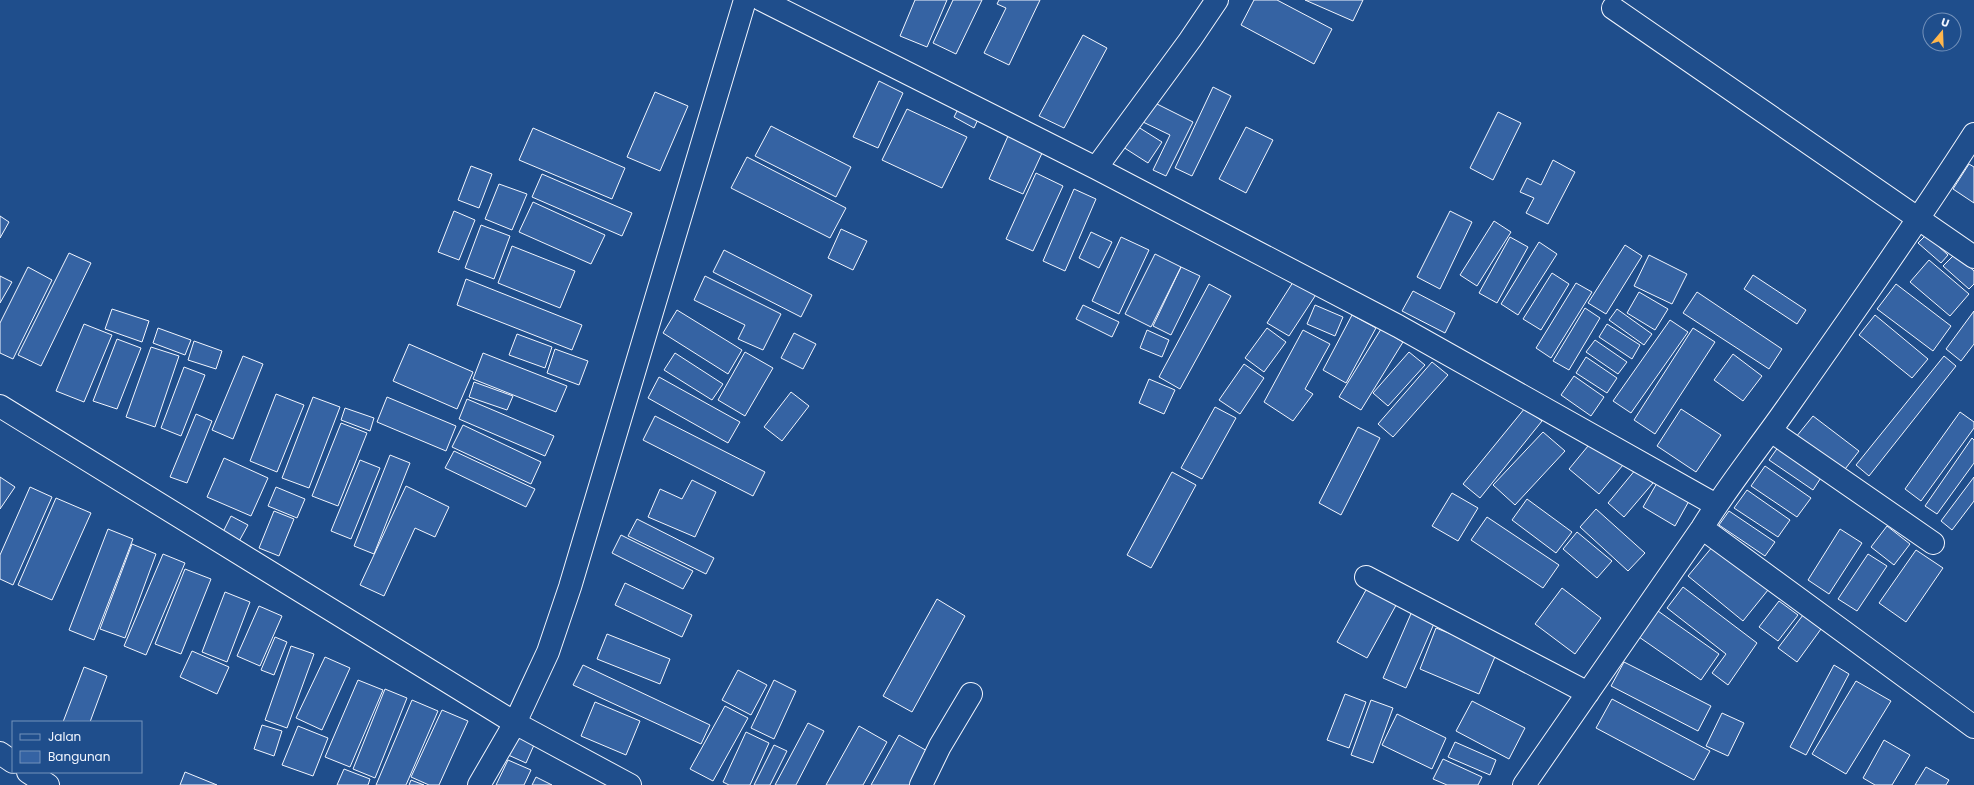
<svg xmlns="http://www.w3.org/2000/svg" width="1974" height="785" font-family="Poppins,sans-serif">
<rect width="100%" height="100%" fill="#1f4e8c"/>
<path fill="#3563a3" stroke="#f2f6ff" d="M915 0H947L927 47 900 36Z
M953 0H982L956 54 933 43Z
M999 0H1040L1009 65 984 53 1006 8 997 4Z
M1254 0H1277L1332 29 1314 64 1241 25Z
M1305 0H1363L1353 21Z
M1083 35 1107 48 1064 128 1039 116Z
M879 81 903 93 878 148 853 137Z
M1213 87 1231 96 1192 176 1175 168Z
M655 92 688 106 660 171 627 157Z
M1153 102 1193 122 1166 176 1153 170 1170 135 1143 122Z
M960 105 980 115 974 128 954 117Z
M907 109 967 137 942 188 882 160Z
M1498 112 1521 123 1493 180 1470 168Z
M1135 125 1162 142 1148 163 1123 147Z
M771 126 851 167 836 197 755 156Z
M1246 127 1273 140 1246 193 1219 179Z
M533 128 625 168 612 199 519 160Z
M1008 136 1043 151 1023 194 989 179Z
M747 157 846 208 830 238 731 188Z
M1553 160 1575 172 1548 224 1526 213 1534 198 1520 192 1527 178 1541 185Z
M1969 164 1974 167V203L1953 189Z
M471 166 492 174 479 208 458 200Z
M1036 173 1063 186 1033 251 1006 239Z
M542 174 632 213 622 236 532 197Z
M499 184 527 194 512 230 485 219Z
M1074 189 1096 199 1065 271 1043 261Z
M533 202 605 235 591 264 519 232Z
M454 211 475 220 459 260 438 252Z
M1450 211 1472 222 1440 289 1417 277Z
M0 216 9 222 0 238Z
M1494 221 1511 232 1477 286 1460 275Z
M481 225 510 236 494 279 465 268Z
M841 229 867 241 853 270 828 258Z
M1091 232 1112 242 1099 268 1079 258Z
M1926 235 1948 255 1941 263 1918 243Z
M1121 237 1149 250 1119 314 1092 301Z
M1510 237 1528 247 1497 303 1479 293Z
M1539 242 1557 254 1518 315 1501 304Z
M1625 245 1642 256 1606 314 1588 303Z
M512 246 575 271 560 308 498 283Z
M724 250 812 295 801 317 713 272Z
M69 253 91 263 41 366 18 355Z
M1155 254 1181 267 1151 327 1125 314Z
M1955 254 1974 271V284L1969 289 1943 266Z
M1649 255 1687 274 1672 304 1634 286Z
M1929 260 1969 294 1950 316 1910 282Z
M28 267 52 280 13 359 0 353V323Z
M1181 267 1200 276 1171 335 1153 326Z
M1552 273 1569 284 1541 330 1523 319Z
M1753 275 1806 310 1797 324 1744 289Z
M0 276 12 282 0 303Z
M705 276 781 314 763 350 738 339 745 325 694 300Z
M466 279 582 325 572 350 457 305Z
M1295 279 1317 293 1289 336 1267 323Z
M1576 283 1592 292 1551 358 1536 348Z
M1209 284 1231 296 1180 389 1159 377Z
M1896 284 1951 326 1933 351 1877 309Z
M1413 291 1455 313 1445 333 1402 311Z
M1639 292 1668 309 1655 330 1627 313Z
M1697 292 1782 349 1769 369 1683 313Z
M1083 305 1119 322 1112 337 1076 319Z
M1315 305 1343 317 1335 336 1307 324Z
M1585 308 1600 318 1569 370 1553 361Z
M112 309 149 321 142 342 105 329Z
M1617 309 1652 334 1644 345 1609 320Z
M677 310 742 350 728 374 663 333Z
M1974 311V344L1961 361 1946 349Z
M1352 315 1376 328 1346 383 1323 370Z
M1875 315 1928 359 1912 378 1859 335Z
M1670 320 1688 332 1631 413 1613 401Z
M84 324 112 335 84 402 56 391Z
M1607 324 1640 345 1632 359 1599 337Z
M158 328 191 340 185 355 153 343Z
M1267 328 1286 342 1264 372 1245 358Z
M1693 328 1715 342 1655 434 1634 420Z
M1381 329 1403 342 1361 410 1339 397Z
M1147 330 1169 340 1162 357 1140 348Z
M1303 330 1330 344 1305 389 1313 394 1293 421 1264 402Z
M794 333 816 344 803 369 781 358Z
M517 334 552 347 545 368 509 355Z
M117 339 141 348 117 409 93 401Z
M1595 340 1627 362 1618 374 1586 352Z
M194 341 222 351 216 369 188 360Z
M409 344 473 372 457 409 393 381Z
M151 347 179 356 155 427 126 417Z
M555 349 588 361 579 385 547 373Z
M745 352 773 368 745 416 718 400Z
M1409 352 1425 365 1388 406 1373 393Z
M483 353 567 386 556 412 473 379Z
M675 353 723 384 712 400 664 370Z
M1733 354 1762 376 1743 401 1714 380Z
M243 356 263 364 233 439 212 430Z
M1944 356 1956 366 1869 476 1856 465Z
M1586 357 1617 378 1607 393 1576 373Z
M1432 362 1448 375 1393 437 1378 424Z
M1244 364 1264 378 1240 414 1219 400Z
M184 367 205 375 181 436 161 428Z
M1574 376 1604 397 1591 416 1561 395Z
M659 377 740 422 728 443 648 398Z
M1149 379 1175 390 1164 414 1139 403Z
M474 382 513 396 507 410 469 397Z
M791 392 809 406 782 441 764 427Z
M276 394 304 405 277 472 250 461Z
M313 397 340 407 309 488 282 478Z
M387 397 456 426 446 451 377 422Z
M467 399 554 436 545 456 459 419Z
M1215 407 1236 418 1202 479 1181 468Z
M345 408 374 418 370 431 341 420Z
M1525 408 1542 421 1480 498 1463 484Z
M1681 409 1721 435 1696 472 1657 446Z
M1960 412 1974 422V428L1921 501 1905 489Z
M196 414 212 421 187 483 170 477Z
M655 416 765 472 753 496 643 440Z
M1813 416 1859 451 1842 473 1796 437Z
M341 423 367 433 338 506 312 496Z
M463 425 541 462 531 484 452 447Z
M1358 427 1380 438 1341 515 1319 503Z
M1543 432 1565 451 1515 505 1493 485Z
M1972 438 1974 440V463L1937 514 1925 506Z
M1593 440 1623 465 1599 494 1569 469Z
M1781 443 1824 473 1813 490 1769 460Z
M454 451 535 489 526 507 445 468Z
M390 455 410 463 374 554 354 546Z
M224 458 268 478 251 516 207 497Z
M360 460 380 468 351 539 331 531Z
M1765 466 1811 498 1797 517 1751 486Z
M1636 469 1653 483 1624 517 1608 503Z
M1172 472 1196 485 1151 568 1127 555Z
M0 477 15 487 0 509Z
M1974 477V501L1952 530 1941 521Z
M692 480 716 492 695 537 648 517 660 489 682 499Z
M1657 483 1689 501 1675 526 1643 507Z
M406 486 449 507 435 537 415 528 384 596 360 585Z
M30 487 52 497 13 585 0 579V555Z
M276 487 305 499 297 518 268 506Z
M1747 490 1790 520 1778 537 1734 508Z
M1452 493 1478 508 1458 541 1432 526Z
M56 498 91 513 52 600 18 585Z
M1527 499 1572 532 1556 553 1512 520Z
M1596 509 1645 553 1628 571 1580 527Z
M274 511 294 519 279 556 259 548Z
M1729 511 1775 542 1765 556 1719 525Z
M231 516 248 525 237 545 221 536Z
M1487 517 1559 565 1543 588 1471 540Z
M637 519 714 558 706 574 628 536Z
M1887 526 1910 544 1894 565 1871 547Z
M108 529 133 539 94 640 69 630Z
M1840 529 1862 543 1829 594 1808 580Z
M1577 532 1612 561 1597 578 1563 549Z
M621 535 693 571 683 589 612 553Z
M132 544 156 554 125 638 100 629Z
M1713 546 1768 590 1743 621 1688 576Z
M1916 550 1943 568 1906 622 1879 603Z
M163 554 185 563 146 655 124 646Z
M1868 554 1887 566 1857 611 1838 599Z
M185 569 211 579 181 654 155 644Z
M1371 581 1400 598 1367 658 1337 642Z
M625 583 692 615 682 637 615 605Z
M1683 587 1757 643 1728 685 1712 673 1726 654 1667 608Z
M1562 588 1601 618 1575 654 1535 624Z
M225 592 250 602 227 662 202 652Z
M937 599 965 616 912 712 883 696Z
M1779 601 1798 615 1778 641 1759 627Z
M259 606 282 616 260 666 237 656Z
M1413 609 1436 619 1406 688 1383 678Z
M1658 611 1719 654 1701 680 1639 637Z
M1803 615 1821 629 1797 662 1778 648Z
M1436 628 1497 652 1479 694 1420 669Z
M607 634 670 659 660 684 597 659Z
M275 637 287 642 274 675 261 670Z
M291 646 314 654 287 728 265 720Z
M192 651 229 667 217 694 180 677Z
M325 657 350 668 322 730 296 718Z
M1624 662 1711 706 1698 731 1611 686Z
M583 665 710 725 701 744 573 685Z
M1834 665 1849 674 1806 755 1790 747Z
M84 667 107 676 90 722H63Z
M738 670 767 685 751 715 722 700Z
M358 680 383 690 350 767 325 757Z
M774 680 796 691 774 739 751 728Z
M1856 681 1891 701 1846 774 1812 754Z
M385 689 407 698 375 778 353 769Z
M1345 694 1366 702 1349 748 1327 740Z
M1612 699 1710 751 1694 780 1596 728Z
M412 700 438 711 406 785H376Z
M1371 700 1393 708 1373 763 1351 755Z
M1472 701 1525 728 1509 759 1456 731Z
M595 702 640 721 626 755 581 736Z
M725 706 748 718 713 781 690 769Z
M442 710 468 721 439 785H429L411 777Z
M1722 713 1744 723 1728 756 1706 746Z
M1397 714 1446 738 1432 769 1382 745Z
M808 723 824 731 796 785H775Z
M262 725 282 731 274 756 254 749Z
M298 726 328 738 313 776 282 765Z
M859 726 887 742 863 785H826Z
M746 732 769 743 750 785H729L723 782Z
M514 735 534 745 526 763 506 754Z
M899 735 929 752 911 785H871Z
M1884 740 1910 755 1892 785H1875L1863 778Z
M1455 742 1496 760 1490 775 1448 757Z
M774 745 787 751 770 785H754Z
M1443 759 1482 777 1478 785H1447L1433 779Z
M508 760 531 770 524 785H496Z
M1926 767 1949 780 1946 785H1915Z
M344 769 370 779 368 785H337Z
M185 772 217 785H180Z
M536 777 552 785H532Z
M411 780 424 785H409Z"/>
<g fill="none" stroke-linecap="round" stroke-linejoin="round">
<g stroke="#f2f6ff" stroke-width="24">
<path id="minor" d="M762 0 1096 168 1398 326 1716 505
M1613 8 1974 257
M1096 168 1190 40 1217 0
M0 406 515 723 630 785
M1771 431 1933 543
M1702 528 1974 727
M1366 577 1588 693
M0 753 13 762
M28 772 48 785
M479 785 515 723 548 652 570 587 745 0
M921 785 940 746 971 694
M1524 785 1702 528C1727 487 1758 449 1786 409 1850 318 1914 227 1974 134"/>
</g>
<use href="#minor" stroke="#1f4e8c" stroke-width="22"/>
</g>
<rect x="12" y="721" width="130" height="52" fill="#1f4e8c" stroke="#7391ba"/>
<rect x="20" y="734" width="20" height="6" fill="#1f4e8c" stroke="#7391ba"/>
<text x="48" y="741" font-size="12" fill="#f2f6ff">Jalan</text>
<rect x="20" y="751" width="20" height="12" fill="#3563a3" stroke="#7391ba"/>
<text x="48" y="761" font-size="12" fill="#f2f6ff">Bangunan</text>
<g transform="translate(1942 32) rotate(19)"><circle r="19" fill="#1f4e8c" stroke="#7391ba"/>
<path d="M0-3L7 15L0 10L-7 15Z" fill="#ffb74d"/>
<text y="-6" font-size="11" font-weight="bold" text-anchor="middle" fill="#f2f6ff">U</text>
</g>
</svg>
